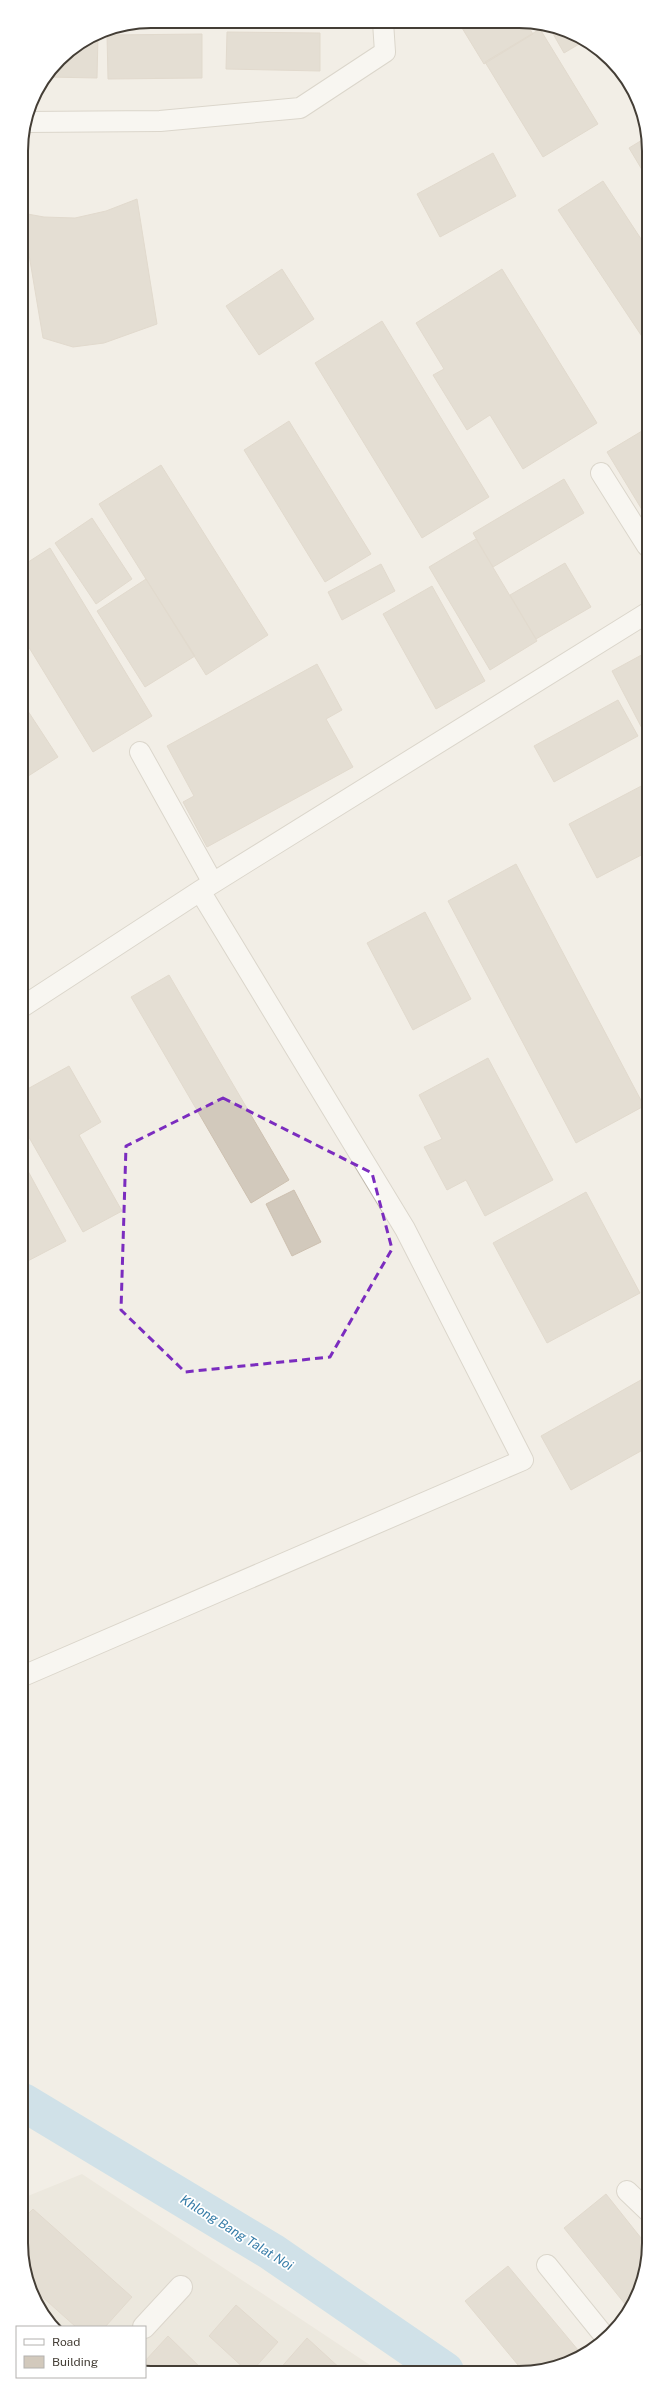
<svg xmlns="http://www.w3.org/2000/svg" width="670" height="2394" font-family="'Public Sans',sans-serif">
<rect width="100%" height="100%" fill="#f2eee6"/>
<path fill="#e5dfd5" d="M82 2174 379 2371H145V2327H53L34 2301 23 2268V2198Z"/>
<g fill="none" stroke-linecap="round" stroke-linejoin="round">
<path stroke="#a6d1ea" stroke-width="38" d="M23 2102 272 2252 445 2371"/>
</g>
<path fill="#d2c9bc" stroke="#cdc0b0" d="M459 23H526L533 34 484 64Z
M548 25 584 38 586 40 564 53Z
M540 29 598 124 543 157 485 62Z
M227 32 320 33V71L226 69Z
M202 34V78L108 79 107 35Z
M94 36H98L97 78 47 77 59 59Z
M647 137V178L629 148Z
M493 153 516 196 440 237 417 194Z
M603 181 647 248V344L558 210Z
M137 199 157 324 104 343 73 347 43 338 22 213 44 217 75 218 106 211Z
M282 269 314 319 259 355 226 306Z
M502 269 597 423 523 469 490 415 467 430 433 375 444 369 416 323Z
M382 321 489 497 422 538 315 363Z
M289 421 371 554 325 582 244 450Z
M647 428V511L644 513 607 452Z
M161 465 268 635 206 675 99 504Z
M564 479 584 513 493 567 473 533Z
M92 518 132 579 96 604 55 543Z
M476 539 537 641 490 670 429 567Z
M50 548 152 716 93 752 22 636V566Z
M565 563 591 607 536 639 510 595Z
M381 564 395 591 342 620 328 592Z
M146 579 195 656 145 687 97 611Z
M432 586 485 681 436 709 383 614Z
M647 652V735L646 736 612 671Z
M317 664 342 710 326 719 353 767 207 847 183 802 194 796 167 746Z
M618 700 638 736 554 782 534 746Z
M22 702 58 757 22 780Z
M647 783V852L597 878 569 824Z
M516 864 644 1106 576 1143 448 901Z
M425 912 471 999 413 1030 367 943Z
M169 975 289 1180 251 1203 131 997Z
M488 1058 553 1180 485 1216 466 1180 447 1190 424 1147 442 1139 419 1095Z
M69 1066 101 1122 79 1135 122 1211 83 1232 22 1125V1092Z
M22 1160 66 1241 22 1264Z
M294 1190 321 1242 292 1256 266 1204Z
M586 1192 640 1293 547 1343 493 1243Z
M648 1376V1447L571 1490 541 1436Z
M606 2194 649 2248 639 2293 629 2309 564 2228Z
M33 2209 132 2297 105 2327H76L29 2285 23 2268V2219Z
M508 2266 583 2356 544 2371H523L465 2301Z
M236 2305 278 2342 252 2371H247L209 2336Z
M168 2336 204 2371H145V2361Z
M307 2338 343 2371H278Z"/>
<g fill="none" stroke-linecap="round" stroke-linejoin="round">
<g stroke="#bfb8ac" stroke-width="22">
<path id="lane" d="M26 122 160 121 300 108 385 52 383 22
M601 473 647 546
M140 752 213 883
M22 1007 200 891 647 613
M23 1676 523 1460 405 1229 200 891
M627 2191 649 2212
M547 2265 606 2338"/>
</g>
<g stroke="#bfb8ac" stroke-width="24">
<path id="street" d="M144 2327 181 2287"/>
</g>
<use href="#lane" stroke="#fff" stroke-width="20"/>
<use href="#street" stroke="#fff" stroke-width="22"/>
</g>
<path d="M0 0H670V2394H0ZM223 1098 372 1173 392 1249 330 1357 185 1372 121 1310 126 1146Z" fill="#f2eee6" fill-opacity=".55" fill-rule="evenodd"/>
<path fill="none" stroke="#7b2cbf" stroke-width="3" stroke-dasharray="8 5" stroke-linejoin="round" d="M223 1098 372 1173 392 1249 330 1357 185 1372 121 1310 126 1146Z"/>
<g text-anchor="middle" stroke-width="3.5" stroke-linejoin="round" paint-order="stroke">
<g font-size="13" font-style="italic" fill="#377da8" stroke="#fff">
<text transform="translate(237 2232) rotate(32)" y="5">Khlong Bang Talat Noi</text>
</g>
</g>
<path d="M0 0H670V2394H0ZM151 28H519A123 123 0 0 1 642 151V2243A123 123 0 0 1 519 2366H151A123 123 0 0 1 28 2243V151A123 123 0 0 1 151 28Z" fill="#fff" fill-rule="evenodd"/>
<path fill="none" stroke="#443e36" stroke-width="2" d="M151 28H519A123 123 0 0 1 642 151V2243A123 123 0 0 1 519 2366H151A123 123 0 0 1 28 2243V151A123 123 0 0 1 151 28Z"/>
<rect x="16" y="2326" width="130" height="52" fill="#ffffff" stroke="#b4b2af"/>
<rect x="24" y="2339" width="20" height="6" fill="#ffffff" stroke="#b4b2af"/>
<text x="52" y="2346" font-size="12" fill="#443e36">Road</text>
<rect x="24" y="2356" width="20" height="12" fill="#d2c9bc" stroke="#b4b2af"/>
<text x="52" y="2366" font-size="12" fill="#443e36">Building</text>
</svg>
